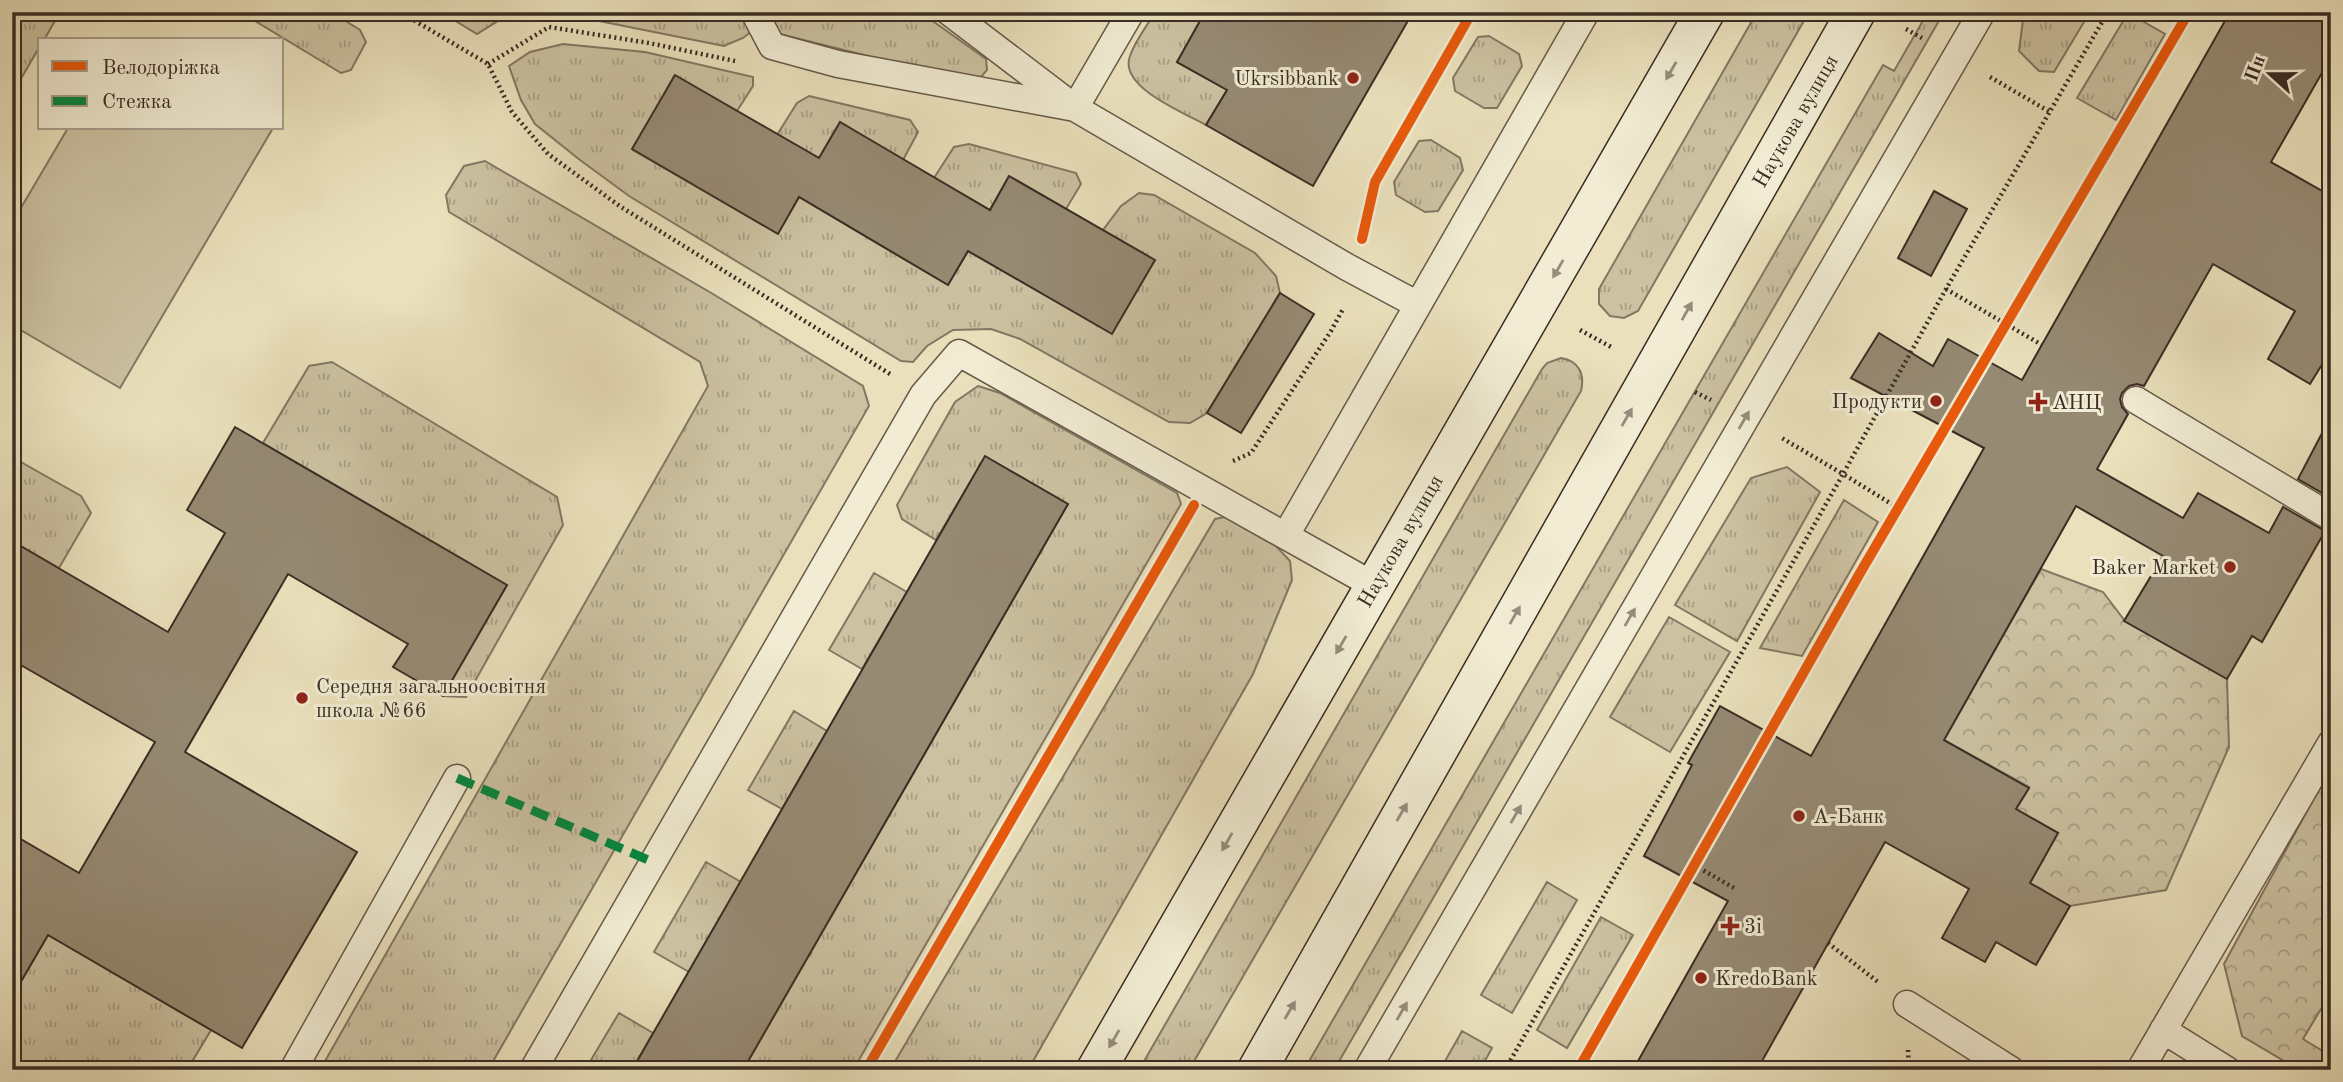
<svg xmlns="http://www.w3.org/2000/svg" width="2343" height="1082" font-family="'Old Standard TT',serif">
<defs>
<pattern id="grass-tufts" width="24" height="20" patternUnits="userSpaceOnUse" patternTransform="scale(1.75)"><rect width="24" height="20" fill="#ccc2a2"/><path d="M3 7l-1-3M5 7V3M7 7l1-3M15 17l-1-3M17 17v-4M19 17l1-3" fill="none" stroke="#a79e84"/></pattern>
<pattern id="forest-crowns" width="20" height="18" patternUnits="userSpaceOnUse" patternTransform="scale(1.75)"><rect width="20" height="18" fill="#ccc2a2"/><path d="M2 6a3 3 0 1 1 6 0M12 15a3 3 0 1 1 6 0" fill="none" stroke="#a79e84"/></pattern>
</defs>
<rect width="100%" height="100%" fill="#eae1bc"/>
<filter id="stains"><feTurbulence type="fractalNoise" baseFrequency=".00286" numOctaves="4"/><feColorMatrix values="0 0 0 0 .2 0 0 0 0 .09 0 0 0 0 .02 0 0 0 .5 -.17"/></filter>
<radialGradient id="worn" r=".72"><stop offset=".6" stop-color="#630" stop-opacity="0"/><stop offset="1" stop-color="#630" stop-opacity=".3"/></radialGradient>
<path fill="url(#grass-tufts)" stroke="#837763" stroke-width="2" d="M12 12H60L44 40H40V46L12 94Z
M240 12H331L360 30 366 42 351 70 341 73Z
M441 12H512L477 34Z
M554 12H920L986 59 987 70 976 83 756 28 743 38 724 46 599 21 573 19Z
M1155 12H1205L1177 62 1227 90 1206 125C1185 113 1118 87 1130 56 1135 41 1147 26 1155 12Z
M1757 12H1809L1638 311 1624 318 1610 316 1599 304V289Z
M1928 12H1944L1334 1070H1304L1883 65 1894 71Z
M2024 12H2090L2054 72 2039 71 2019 51Z
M2128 13 2165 34 2116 120 2077 98Z
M1489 36 1519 54 1522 66 1497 108H1484L1455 91 1453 78 1478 37Z
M563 44 645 52 753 77V86L737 111 674 76 633 150 777 233 799 197 948 285 968 251 1112 333 1154 260 1103 230 1121 206 1139 193 1154 195 1255 253 1276 276 1280 293 1207 413 1190 423 1169 422 1020 339 991 329 953 330 927 346 913 362 901 361 629 196 580 160 535 124 521 100 509 66 530 52Z
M809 96 910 120 918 132 903 160 840 122 819 158 777 135 797 103Z
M1431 140 1460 158 1463 170 1438 211 1425 212 1396 195 1394 182 1419 141Z
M969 144 1076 173 1081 184 1066 209 1009 176 990 210 934 178 954 147Z
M485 161 713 294 863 386 869 406 488 1070H320L708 386 700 362 449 212 446 195 464 166Z
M1561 358C1579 361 1585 374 1581 391L1189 1070H1139L1542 369 1547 363Z
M332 362 557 497 563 525 466 697 443 696 507 585 263 443 309 366Z
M978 386 1000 393 1177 493 1181 504 853 1070H743L1068 504 985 457 936 540 902 519 897 505 955 402Z
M12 457 81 496 91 513 59 568 12 541Z
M1787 467 1820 492 1737 641 1675 605 1751 478Z
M1844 500 1878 522 1802 656 1760 648Z
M1225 517 1276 546 1290 561 1292 580 1253 674 1028 1070H890L1215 519Z
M874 573 907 592 862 669 829 650Z
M1669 617 1730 652 1670 752 1610 717Z
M794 711 827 731 782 809 748 790Z
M706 862 741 882 689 972 654 952Z
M1547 882 1577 900 1512 1013 1481 995Z
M1601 917 1633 935 1567 1048 1537 1030Z
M48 935 211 1030 187 1070H12V997Z
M619 1013 653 1033 632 1070H585Z
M1462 1031 1492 1048 1480 1070H1440Z"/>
<path fill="url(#forest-crowns)" stroke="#837763" stroke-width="2" d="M2041 569 2103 592 2125 621 2227 679 2229 747 2166 890 2070 906 2030 883 2058 833 2016 809 2029 787 1944 740Z
M2331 774V992L2303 1039 2331 1056V1070H2299L2242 1036 2224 964 2319 789Z"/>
<path fill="#ccc2a2" stroke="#837763" stroke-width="2" d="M68 128H273L120 388 12 325V223Z"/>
<path fill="#968a73" stroke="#3a2c24" stroke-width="2" d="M1205 12H1413L1313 186 1206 125 1227 90 1177 62Z
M2230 12H2331V57L2271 162 2331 196V350L2310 384 2268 359 2295 311 2213 264 2144 386 2137 384 2129 386 2122 393 2120 399 2122 407 2128 414 2097 469 2183 518 2198 493 2269 533 2283 507 2325 531 2262 642 2252 636 2227 679 2124 621 2163 556 2076 506 1944 740 2029 788 2016 809 2058 833 2030 883 2070 906 2036 965 1996 942 1985 962 1942 938 1969 889 1885 842 1757 1070H1633L1728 901 1644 856 1692 765 1688 763 1720 706 1811 756 1984 448 1851 378 1879 333 1933 366 1948 339 2022 380Z
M675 75 819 158 840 122 990 210 1009 176 1155 260 1112 334 968 251 948 285 799 197 778 234 632 149Z
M1934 191 1967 209 1931 276 1898 258Z
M1280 293 1314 314 1241 433 1207 413Z
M2331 416V498L2298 479Z
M235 427 507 585 443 696 393 667 408 644 288 574 185 752 357 852 242 1048 48 935 12 997V834L79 873 155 742 12 660V541L168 632 225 533 187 510Z
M985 456 1068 504 743 1070H632Z"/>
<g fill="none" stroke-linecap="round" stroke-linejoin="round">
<g stroke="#66594a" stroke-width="29">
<path id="service" d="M754 12 772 46 838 64 1075 108
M949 12 1070 104
M1131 12 1075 108 1347 267 1418 305 1286 535
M1418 305 1586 12
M2136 400 2331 517
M1907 1004 2011 1070
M2163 1030 2227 1070
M293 1070 457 778
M533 1070 923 395 959 353 1375 586
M1367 1070 1982 12
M2140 1070 2331 743"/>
</g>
<g stroke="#3a2c24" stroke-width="41">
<path id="secondary" d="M1096 1070 1705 12
M1257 1070 1856 12"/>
</g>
<path stroke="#3a2c24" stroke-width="4.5" stroke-dasharray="2 3.5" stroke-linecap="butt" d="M400 12 488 64 512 112 548 154 621 207 890 374
M1906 29 1922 38
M488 64 549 27 649 43 735 61
M1990 77 2050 112
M1364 233 1375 182 1472 12
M1946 289 2042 345
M1580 330 1613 348
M1695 392 1711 400
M1233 461 1251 453 1331 331 1343 309
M1898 508 1843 474 1946 289 2108 12
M1694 865 1736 889
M1828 943 1878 982
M1908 1050 1909 1070
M866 1070 1184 523
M1505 1070 1843 474 1780 437
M1578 1070 1860 573 2189 12"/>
<use href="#service" stroke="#f1ecd3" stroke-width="26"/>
<use href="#secondary" stroke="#f1ecd3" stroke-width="38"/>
<path stroke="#00873e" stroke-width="9" stroke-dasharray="18 9" stroke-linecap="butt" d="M457 778 653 862"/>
<g stroke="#f1ecd3" stroke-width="15">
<path id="cycleway" d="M1362 239 1375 182 1472 12
M866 1070 1194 505
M1578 1070 1860 573 2189 12"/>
</g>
<use href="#cycleway" stroke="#e8590c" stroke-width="10"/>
</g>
<defs><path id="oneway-solid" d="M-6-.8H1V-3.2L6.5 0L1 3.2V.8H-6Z" transform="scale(1.75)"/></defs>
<g fill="#968c7c">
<use href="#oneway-solid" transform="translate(1671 71) rotate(120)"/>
<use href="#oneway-solid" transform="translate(1558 269) rotate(120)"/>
<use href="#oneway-solid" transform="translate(1687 311) rotate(-61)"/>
<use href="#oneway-solid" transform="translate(1627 417) rotate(-60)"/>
<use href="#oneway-solid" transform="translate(1744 420) rotate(-60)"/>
<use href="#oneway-solid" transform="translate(1515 615) rotate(-60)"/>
<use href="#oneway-solid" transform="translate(1630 617) rotate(-60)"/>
<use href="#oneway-solid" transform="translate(1341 645) rotate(120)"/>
<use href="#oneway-solid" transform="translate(1402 812) rotate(-60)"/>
<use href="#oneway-solid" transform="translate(1516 814) rotate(-60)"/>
<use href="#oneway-solid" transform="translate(1227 842) rotate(120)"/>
<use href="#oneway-solid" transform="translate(1290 1010) rotate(-60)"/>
<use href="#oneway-solid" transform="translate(1402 1011) rotate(-60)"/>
<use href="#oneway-solid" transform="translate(1114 1039) rotate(120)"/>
</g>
<g fill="#8f2418" stroke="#f1ecd3" stroke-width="2.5">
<circle cx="1353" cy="78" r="7"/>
<circle cx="1936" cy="401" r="7"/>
<path d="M2034.5 391.5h7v7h7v7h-7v7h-7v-7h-7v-7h7z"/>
<circle cx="2230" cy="567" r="7"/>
<circle cx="302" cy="698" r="7"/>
<circle cx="1799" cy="816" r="7"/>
<path d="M1726.5 915.5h7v7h7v7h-7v7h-7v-7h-7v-7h7z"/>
<circle cx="1701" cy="978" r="7"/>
</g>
<g text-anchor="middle" stroke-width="6" stroke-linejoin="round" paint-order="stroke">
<g font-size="21" fill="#3a2c24" stroke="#f1ecd3" text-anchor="start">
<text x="1339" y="85" text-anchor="end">Ukrsibbank</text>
<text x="1922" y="408" text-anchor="end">Продукти</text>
<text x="2052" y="409">АНЦ</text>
<text x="2216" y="574" text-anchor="end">Baker Market</text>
<text x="316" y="693">Середня загальноосвітня<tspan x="316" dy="24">школа №66</tspan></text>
<text x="1813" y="823">А-Банк</text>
<text x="1744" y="933">3і</text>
<text x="1715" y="985">KredoBank</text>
</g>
<g font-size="21" fill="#3a2c24" stroke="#f1ecd3">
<text transform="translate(1795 121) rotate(-60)" y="7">Наукова вулиця</text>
<text transform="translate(1400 541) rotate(-60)" y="7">Наукова вулиця</text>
</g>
</g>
<rect width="2343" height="1082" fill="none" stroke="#eae1bc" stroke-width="42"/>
<rect x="14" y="14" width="2315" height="1054" fill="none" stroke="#3a2c24" stroke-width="3.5"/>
<rect x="21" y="21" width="2301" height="1040" fill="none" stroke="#3a2c24" stroke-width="2"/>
<rect x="38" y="38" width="245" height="91" fill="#f1ecd3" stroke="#a89f8d" stroke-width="2"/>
<rect x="52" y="61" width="35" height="10" fill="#e8590c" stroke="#a89f8d" stroke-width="2"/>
<text x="102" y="74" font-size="21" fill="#3a2c24">Велодоріжка</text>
<rect x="52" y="96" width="35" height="10" fill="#00873e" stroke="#a89f8d" stroke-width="2"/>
<text x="102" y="108" font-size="21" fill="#3a2c24">Стежка</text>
<g transform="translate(2270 74) rotate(291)" stroke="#f1ecd3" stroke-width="5" paint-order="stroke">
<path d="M0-5L12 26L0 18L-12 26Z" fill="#3a2c24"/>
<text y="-10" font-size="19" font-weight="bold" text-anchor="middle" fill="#3a2c24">Пн</text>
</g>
<rect width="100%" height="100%" filter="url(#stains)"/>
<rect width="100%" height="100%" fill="url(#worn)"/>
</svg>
